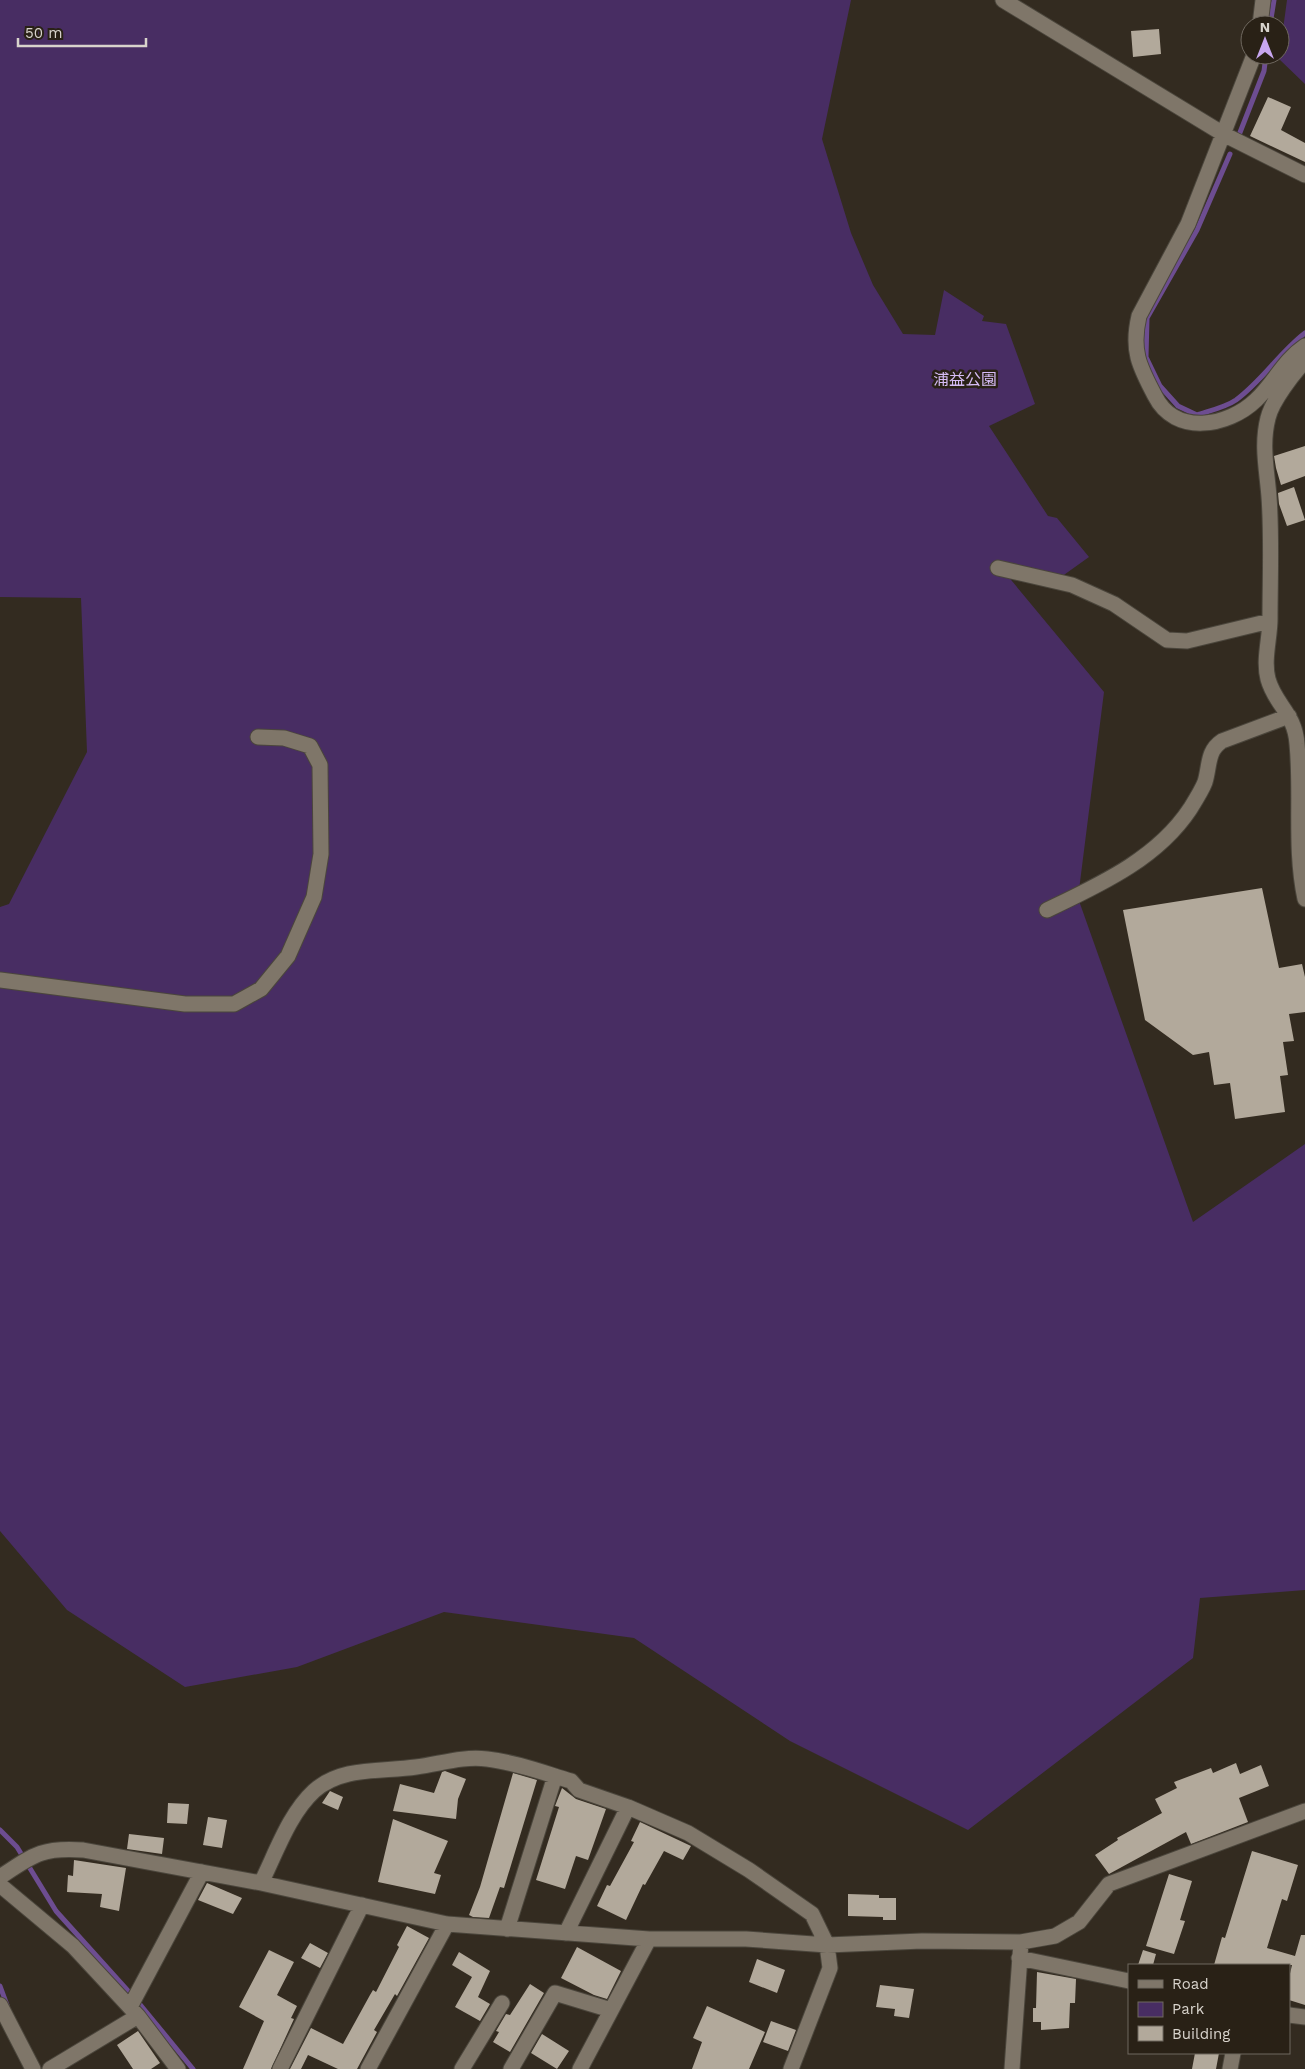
<svg xmlns="http://www.w3.org/2000/svg" width="1305" height="2069" font-family="'Work Sans','Noto Sans JP',sans-serif">
<rect width="100%" height="100%" fill="#332b20"/>
<path fill="#482d63" d="M0 0H851L822 139 851 233 873 285 903 334 935 335 944 290 984 316 982 321 1006 324 1035 404 989 426 1048 516 1057 518 1089 557 1061 577 997 563 1104 692 1078 898 1193 1222 1305 1144V1590L1200 1598 1193 1658 968 1830 790 1741 634 1638 444 1612 297 1667 185 1687 67 1610 0 1531V907L9 904 87 752 81 598 0 597Z
M1287 0H1305V84L1279 59Z"/>
<g fill="none" stroke-linecap="round" stroke-linejoin="round">
<path stroke="#6d4d91" stroke-width="5" d="M1270 25 1274 0
M1239 135 1264 71 1266 55
M1230 154 1197 230 1147 318 1146 357 1160 386 1178 406 1197 415C1209 411 1226 407 1236 400 1263 380 1279 353 1305 333
M0 1830 17 1847 56 1911 138 2002 193 2069
M0 1986 7 2005"/>
</g>
<path fill="#b2a99b" d="M1159 29 1161 54 1133 57 1131 31Z
M1268 97 1291 107 1281 130 1305 143V162L1250 136Z
M1305 446V476L1281 485 1276 468 1274 456Z
M1294 487 1305 520 1287 526 1279 504 1278 493Z
M1262 888 1279 968 1302 964 1305 977V1012L1289 1014 1294 1041 1283 1042 1288 1075 1280 1076 1285 1112 1235 1119 1230 1083 1214 1085 1209 1052 1193 1055 1145 1020 1123 910Z
M1236 1763 1240 1774 1261 1765 1269 1786 1239 1798 1248 1822 1191 1844 1186 1832 1109 1874 1095 1855 1118 1840 1117 1838 1162 1813 1155 1799 1177 1788 1174 1782 1211 1768 1213 1773Z
M445 1771 466 1779 458 1799 456 1819 393 1811 400 1784 434 1793 442 1772Z
M513 1773 537 1780 504 1888 500 1887 489 1918 473 1917 469 1915 480 1887Z
M562 1788 576 1799 606 1809 588 1860 576 1856 565 1889 536 1880 559 1807 555 1806Z
M330 1791 343 1797 338 1810 322 1803Z
M168 1803 189 1804 187 1824 167 1823Z
M208 1817 227 1820 222 1848 203 1845Z
M393 1819 448 1841 434 1873 441 1875 435 1894 378 1882Z
M640 1822 691 1846 683 1860 664 1851 645 1885 643 1884 626 1920 597 1906 607 1885 610 1886 634 1842 631 1841Z
M129 1834 164 1838 162 1854 127 1849Z
M1252 1851 1298 1865 1287 1901 1282 1899 1267 1948 1295 1956 1301 1935H1305V2005L1289 2000V1978L1292 1965H1214L1222 1937 1225 1938Z
M74 1860 126 1868 119 1911 100 1907 102 1894 67 1892 68 1875 73 1876Z
M1169 1874 1192 1881 1180 1920 1185 1921 1174 1954 1146 1946Z
M207 1883 242 1898 233 1914 198 1900Z
M848 1894 879 1895V1898H896V1920H883V1917L848 1916Z
M407 1926 429 1938 397 1996 395 1994 374 2030 377 2032 357 2069H338L308 2055 301 2069H290L311 2028 343 2044 370 1995 373 1990 376 1992 399 1947 397 1945Z
M310 1943 328 1953 320 1968 301 1958Z
M577 1947 621 1971 607 1999 594 1995 561 1978Z
M269 1950 294 1962 277 1995 297 2006 291 2018 294 2019 271 2069H243L264 2021 239 2007Z
M1143 1950 1156 1954 1153 1965H1138Z
M459 1952 490 1971 478 1997 490 2004 480 2021 455 2007 472 1977 452 1965Z
M757 1959 785 1970 777 1993 749 1982Z
M1037 1972 1076 1979 1075 2003H1070L1069 2028 1041 2030V2022H1033V2008H1036Z
M530 1984 544 1993 510 2052 493 2042 499 2032 496 2031 506 2014 510 2015Z
M880 1985 914 1989 909 2018 894 2016 895 2009 876 2007Z
M707 2006 765 2032 749 2069H692L702 2042 693 2038Z
M771 2021 796 2030 788 2051 763 2042Z
M138 2031 160 2063 151 2069H133L117 2045Z
M542 2034 569 2051 557 2069 531 2053Z
M1195 2053H1219L1216 2069H1192Z"/>
<g fill="none" stroke-linecap="round" stroke-linejoin="round">
<g stroke="#4b463c" stroke-width="17">
<path id="street" d="M1003 0 1225 135 1305 175
M1260 25 1263 0
M1254 55 1188 224 1139 316C1131 350 1139 366 1155 396 1175 436 1228 427 1256 400 1274 383 1284 360 1305 346
M1305 361C1293 374 1272 401 1268 418 1261 445 1267 470 1269 497 1272 537 1270 579 1270 619 1270 638 1263 660 1268 679 1275 705 1295 713 1297 744 1302 795 1294 848 1305 899
M998 568 1072 585 1114 604 1167 640 1187 641 1270 621
M1047 910C1099 885 1157 859 1190 809 1195 801 1202 790 1205 782 1210 765 1207 751 1222 741L1289 716
M0 980 185 1004H234L261 989 288 956 314 897 321 854 320 765 310 746 284 738 258 737
M0 1877C33 1855 42 1847 83 1850L261 1883 447 1924 649 1939H746L827 1945 922 1941 1021 1942 1055 1936 1079 1922 1109 1884 1305 1811
M261 1883C276 1853 289 1814 314 1791 342 1766 382 1772 416 1767 440 1764 462 1756 487 1759 515 1762 544 1773 571 1781L579 1790 628 1807 688 1833 749 1870 812 1914 827 1945 830 1968 791 2069
M0 1885 73 1946 138 2016 178 2069
M507 1929 555 1776
M566 1933 628 1807
M1019 1958 1129 1981
M0 2005 33 2069
M130 2007 202 1872
M1289 2015 1305 2017
M50 2069 138 2016
M280 2069 362 1905
M368 2069 447 1924
M462 2069 502 2003
M511 2069 555 1993 611 2010
M580 2069 649 1939
M1012 2069 1021 1942
M1230 2069 1233 2053"/>
</g>
<use href="#street" stroke="#7f7669" stroke-width="15"/>
</g>
<g text-anchor="middle" stroke-width="5" stroke-linejoin="round" paint-order="stroke">
<g font-size="16" fill="#d5bbf5" stroke="#292116">
<text x="965" y="385">浦益公園</text>
</g>
</g>
<rect x="1128" y="1964" width="162" height="90" fill="#292116" stroke="#6f685f"/>
<rect x="1138" y="1980" width="25" height="8" fill="#7f7669" stroke="#6f685f"/>
<text x="1172" y="1989" font-size="15" fill="#d8d3cc">Road</text>
<rect x="1138" y="2002" width="25" height="15" fill="#482d63" stroke="#6f685f"/>
<text x="1172" y="2014" font-size="15" fill="#d8d3cc">Park</text>
<rect x="1138" y="2026" width="25" height="15" fill="#b2a99b" stroke="#6f685f"/>
<text x="1172" y="2039" font-size="15" fill="#d8d3cc">Building</text>
<g transform="translate(1265 40)"><circle r="24" fill="#292116" stroke="#6f685f"/>
<path d="M0-4L9 19L0 12L-9 19Z" fill="#c7a6ef"/>
<text y="-8" font-size="14" font-weight="bold" text-anchor="middle" fill="#d8d3cc">N</text>
</g>
<path d="M18 38v8h128v-8" fill="none" stroke="#d8d3cc" stroke-width="2.5"/>
<text x="25" y="38" font-size="15" fill="#d8d3cc" stroke="#292116" stroke-width="4" paint-order="stroke">50 m</text>
</svg>
